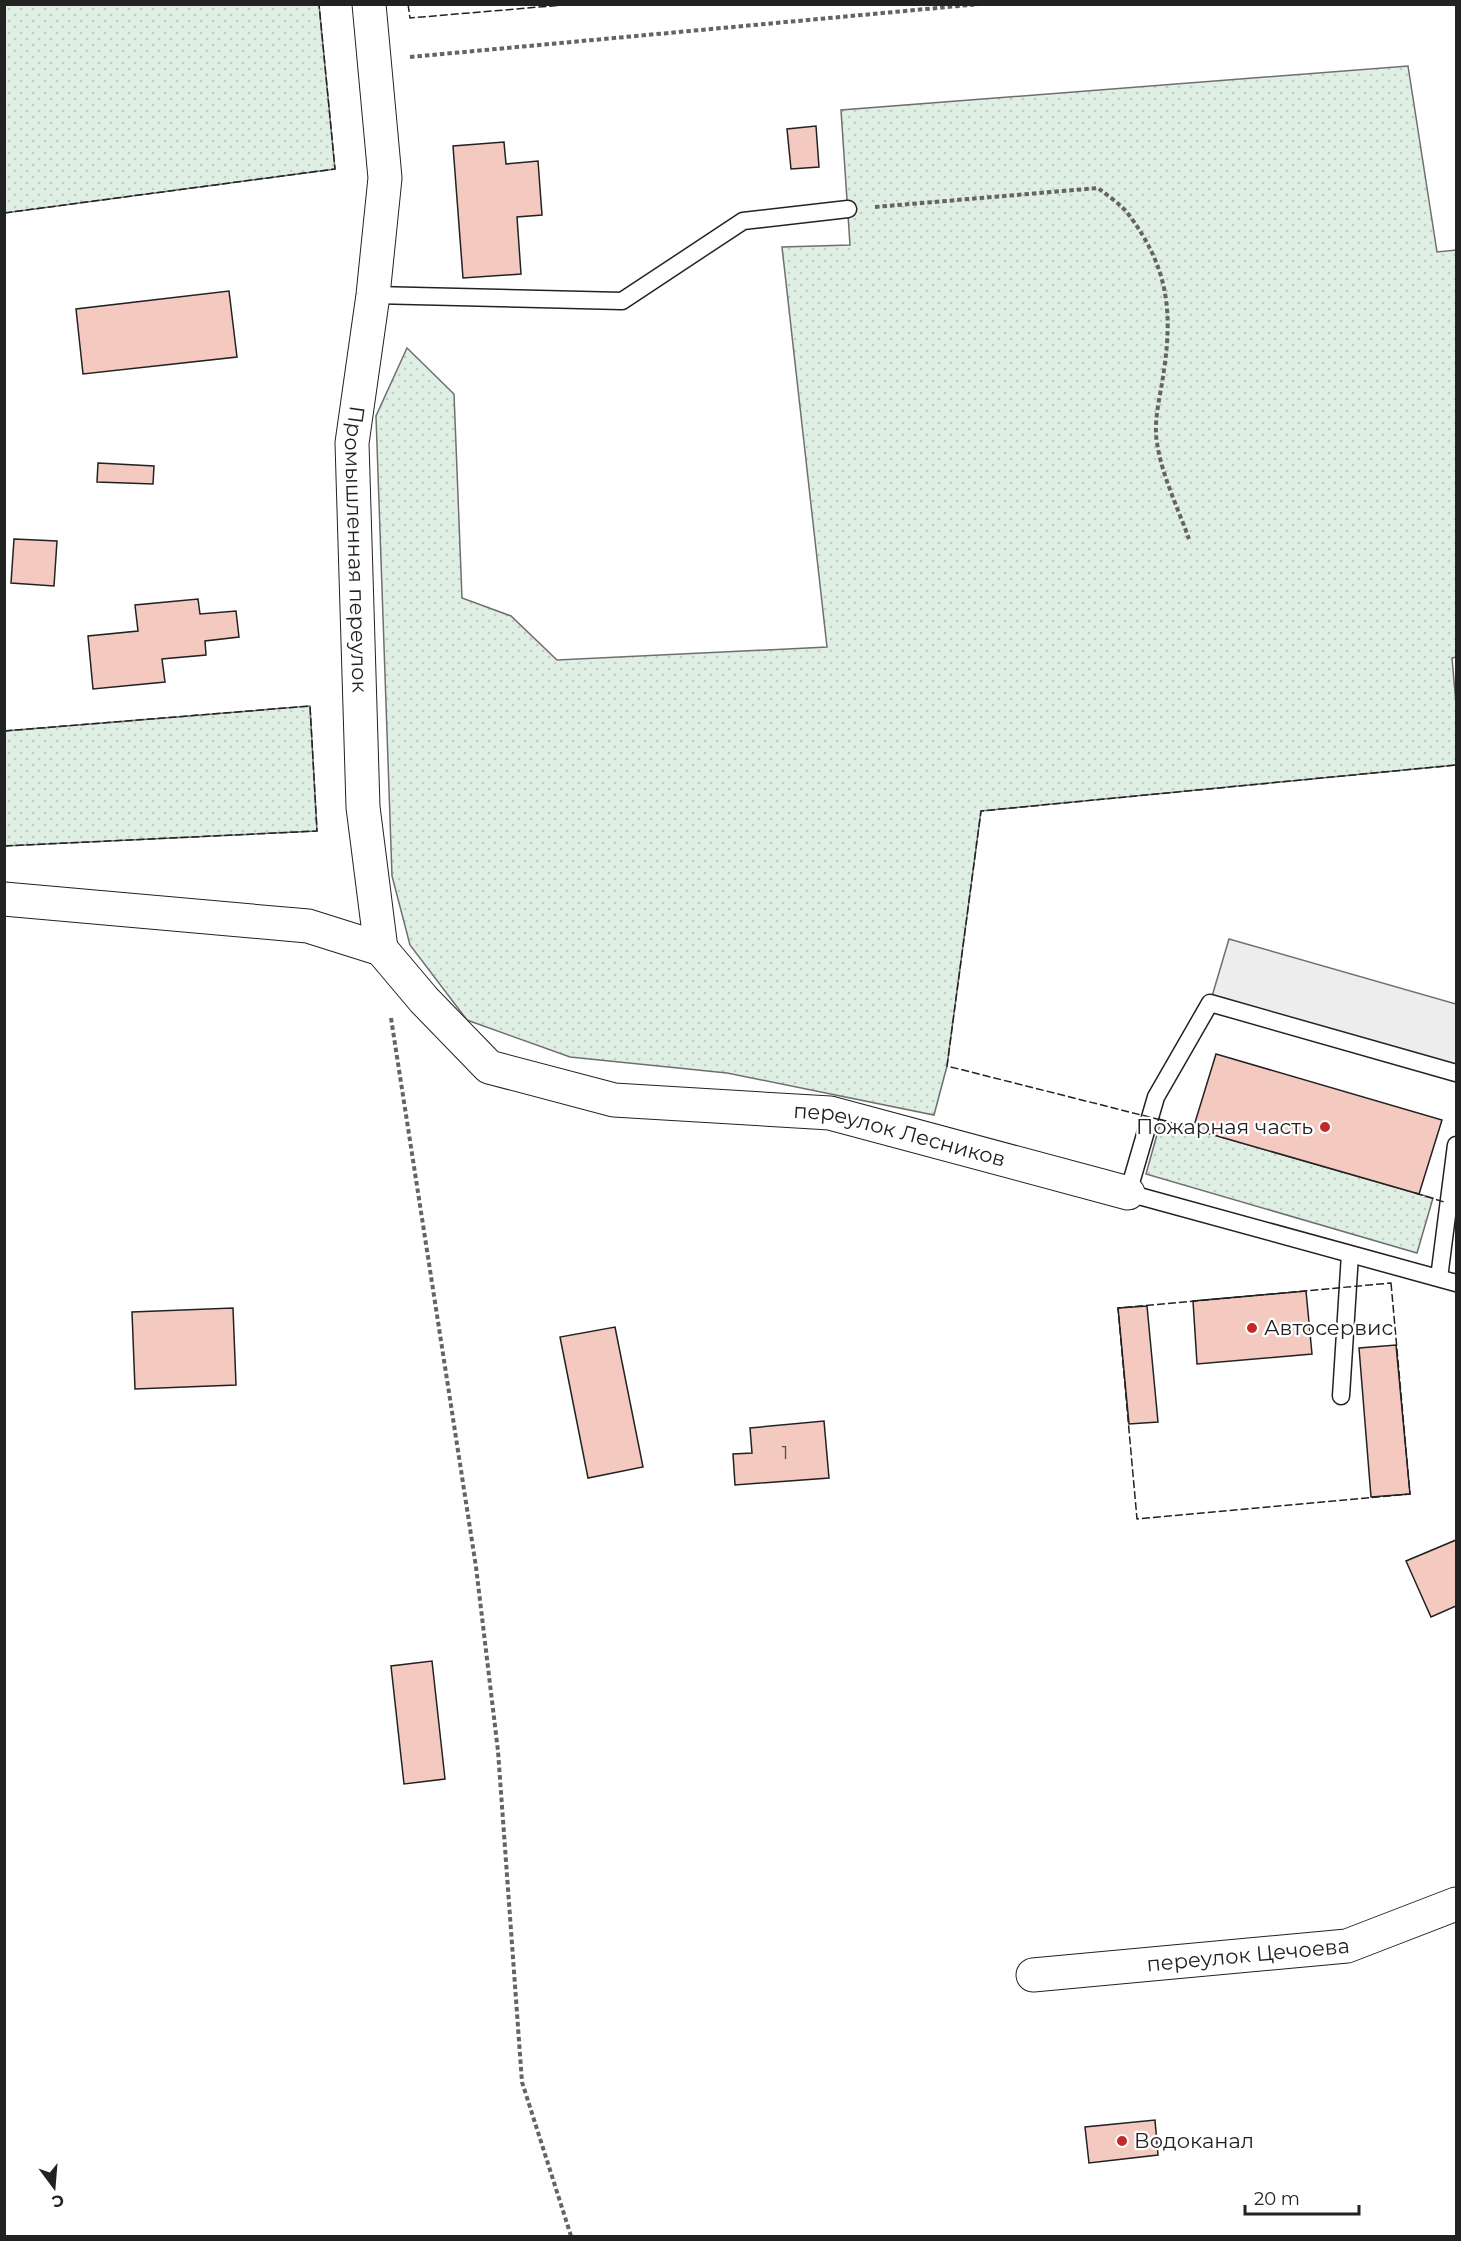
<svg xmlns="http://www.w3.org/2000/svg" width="1461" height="2241" font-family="Montserrat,sans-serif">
<defs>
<pattern id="grass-dots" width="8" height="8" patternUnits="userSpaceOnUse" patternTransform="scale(1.5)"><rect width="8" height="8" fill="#e0efe3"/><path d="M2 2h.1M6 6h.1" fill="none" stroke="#c0cdc2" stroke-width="1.8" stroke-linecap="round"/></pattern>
</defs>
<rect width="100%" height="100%" fill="#fff"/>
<path fill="url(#grass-dots)" stroke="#6f6f6f" stroke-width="1.5" d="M4 5H319L335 169 5 213Z
M1408 66 1437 252 1456 250V657L1452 658 1456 703V765L981 811 947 1066 934 1115 727 1073 570 1057 467 1020 410 945 392 876 376 416 407 348 454 394 462 598 511 616 557 660 827 647 782 247 850 245 841 110Z
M310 706 317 831 5 846V731Z
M1161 1120 1433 1198 1417 1253 1146 1174Z"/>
<path fill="#ededed" stroke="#6f6f6f" stroke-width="1.5" d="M1229 939 1456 1004V1073L1210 1003Z"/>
<path fill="#f3c9c0" stroke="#222" stroke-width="1.5" d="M816 126 819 167 791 169 787 129Z
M504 142 506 164 538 161 542 215 517 217 521 274 463 278 453 146Z
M229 291 237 357 83 374 76 309Z
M98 463 154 466 153 484 97 482Z
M14 539 57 541 54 586 11 583Z
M198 599 200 614 236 611 239 637 205 641 206 655 162 659 165 682 93 689 88 636 138 631 135 605Z
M1216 1054 1442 1120 1419 1194 1193 1129Z
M1306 1291 1312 1354 1197 1364 1193 1301Z
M1147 1306 1158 1422 1129 1424 1118 1308Z
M233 1308 236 1385 135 1389 132 1312Z
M615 1327 643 1467 588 1478 560 1337Z
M1396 1345 1410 1494 1371 1497 1359 1348Z
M824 1421 829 1478 735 1485 733 1454 752 1453 750 1428Z
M1456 1540V1606L1431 1617 1406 1561Z
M432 1661 445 1779 404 1784 391 1666Z
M1155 2120 1158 2155 1089 2163 1085 2127Z"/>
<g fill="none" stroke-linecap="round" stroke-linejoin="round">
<g stroke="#222" stroke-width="19">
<path id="lane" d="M373 295 622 301 743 221 848 209
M1456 1073 1210 1003 1156 1097 1128 1193 1456 1283
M1439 1278 1456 1145
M1341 1396 1350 1254"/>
</g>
<g stroke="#222" stroke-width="35">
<g id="street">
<path id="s1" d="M369 4 385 178 373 295 352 443 363 807 381 949"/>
<path d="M4 899 308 926 381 949"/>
<path id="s2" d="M381 949 424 1000 489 1067 614 1100 830 1113 1128 1193"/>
<path id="s3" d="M1033 1975 1347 1946 1456 1904"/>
</g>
</g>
<path stroke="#646464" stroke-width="4" stroke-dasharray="4.5 3" stroke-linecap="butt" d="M410 57 980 4
M875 207 1098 188C1108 196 1121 204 1129 215 1167 266 1173 309 1164 370 1161 394 1153 420 1157 443 1162 476 1178 508 1189 539
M391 1018 476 1567 498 1751 522 2082 571 2236"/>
<use href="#lane" stroke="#fff" stroke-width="16"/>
<use href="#street" stroke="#fff" stroke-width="33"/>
<path stroke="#222" stroke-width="1.5" stroke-dasharray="8 3" stroke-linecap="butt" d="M408 4 410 18 575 4
M4 213 335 169 319 4
M4 731 310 706 317 831 4 846
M1159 1119 1196 1130
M1161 1120 947 1066 981 811 1456 765
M1415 1193 1444 1202
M1391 1283 1410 1494 1137 1519 1118 1308Z"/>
</g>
<g fill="#c62828" stroke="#fff" stroke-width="2">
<circle cx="1325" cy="1127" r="6"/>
<circle cx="1252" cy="1328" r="6"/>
<circle cx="1122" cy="2141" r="6"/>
</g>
<g text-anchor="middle" stroke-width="4.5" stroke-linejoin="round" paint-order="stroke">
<g font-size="18" fill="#564c4a">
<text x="785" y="1459">1</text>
</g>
<g font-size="21" fill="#222" stroke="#fff">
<text dy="7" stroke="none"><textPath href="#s1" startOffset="548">Промышленная переулок</textPath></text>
<text dy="7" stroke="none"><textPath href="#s2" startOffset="578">переулок Лесников</textPath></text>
<text dy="7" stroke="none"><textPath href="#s3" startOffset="216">переулок Цечоева</textPath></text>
</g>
<g font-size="21" fill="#222" stroke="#fff" text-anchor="start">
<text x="1313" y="1134" text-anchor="end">Пожарная часть</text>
<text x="1264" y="1335">Автосервис</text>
<text x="1134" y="2148">Водоканал</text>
</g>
</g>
<rect width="1461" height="2241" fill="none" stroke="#222222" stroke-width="12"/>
<g transform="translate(54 2187) rotate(164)" stroke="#ffffff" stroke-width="4.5" paint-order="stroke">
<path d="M0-4.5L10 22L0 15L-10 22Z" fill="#222222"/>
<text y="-9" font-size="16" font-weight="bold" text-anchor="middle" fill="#222222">С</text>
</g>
<path d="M1245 2205v9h114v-9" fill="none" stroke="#222222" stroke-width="3"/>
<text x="1254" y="2205" font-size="18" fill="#222222" stroke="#ffffff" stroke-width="4.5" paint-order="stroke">20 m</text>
</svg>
